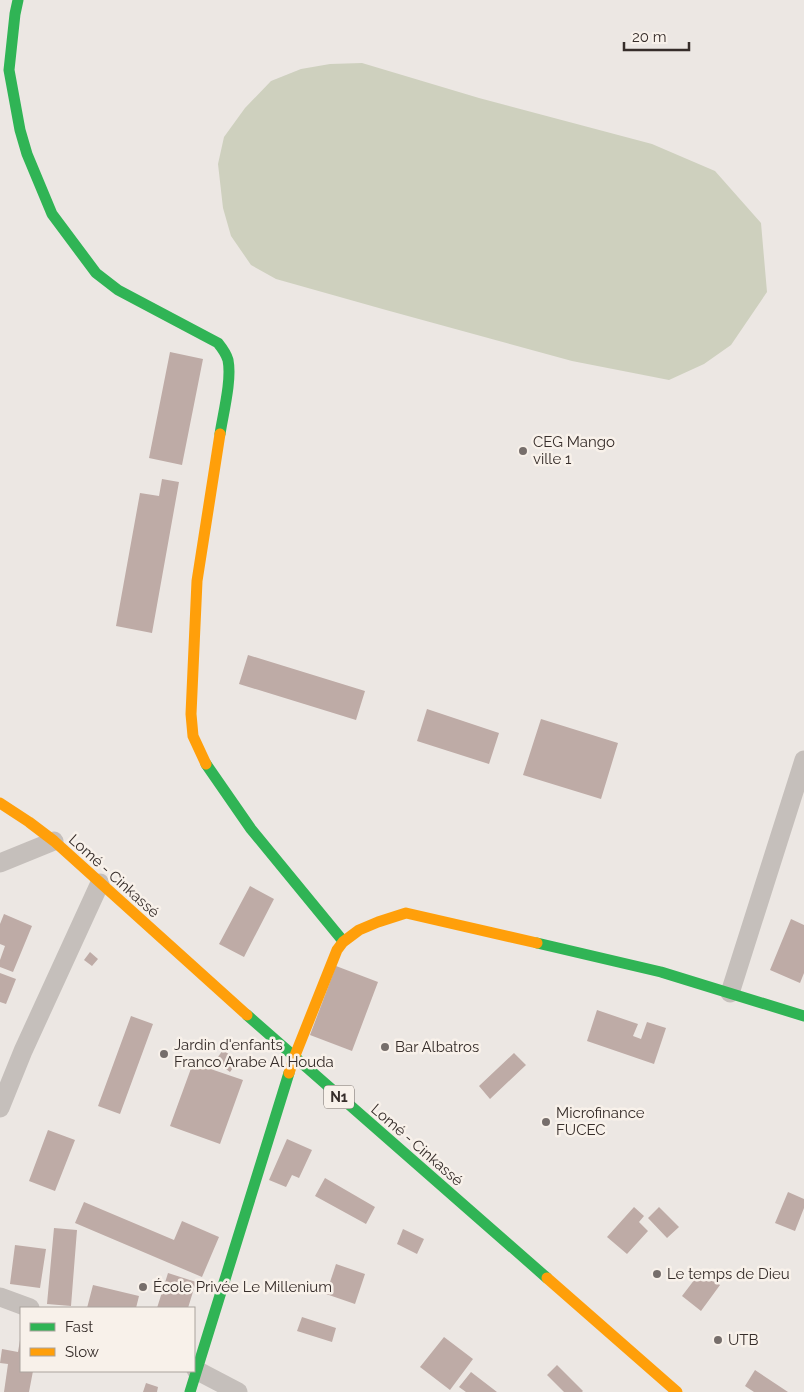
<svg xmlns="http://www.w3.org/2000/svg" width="804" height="1392" font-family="Raleway,sans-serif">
<rect width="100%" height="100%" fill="#ece7e3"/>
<path fill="#ced0be" d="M362 63 479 98 652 144 715 171 761 223 767 292 731 345 704 364 669 380 572 361 386 310 276 279 251 265 231 236 223 208 218 164 224 137 245 108 271 81 301 69 330 64Z"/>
<path fill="#beaba6" d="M170 352 203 359 182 465 149 458Z
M162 479 179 482 152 633 116 626 140 493 159 496Z
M248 655 365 691 356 720 239 684Z
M427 709 499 733 489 764 417 741Z
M541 719 618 743 601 799 523 775Z
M250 886 274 899 244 957 219 944Z
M4 914 32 926 13 972 0 967V960L5 946 0 944V924Z
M791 919 804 925V973L800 983 770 970Z
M90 952 98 959 92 966 84 960Z
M336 966 378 982 352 1051 310 1035Z
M0 973 16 979 6 1004 0 1002Z
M597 1010 638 1024 633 1036 641 1039 647 1022 666 1028 654 1064 587 1041Z
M131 1016 153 1024 120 1114 98 1106Z
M223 1050 238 1061 230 1072 215 1061Z
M514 1053 526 1065 490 1099 479 1086Z
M193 1063 243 1080 220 1144 170 1126Z
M48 1130 75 1140 55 1191 29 1181Z
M287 1139 312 1150 299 1178 292 1175 286 1187 269 1180Z
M325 1178 375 1207 366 1224 315 1196Z
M788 1192 804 1199V1208L795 1231 775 1223Z
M84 1202 174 1240 182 1221 219 1237 202 1277 75 1223Z
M634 1207 644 1216 639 1222 648 1231 627 1254 607 1237Z
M659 1207 679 1227 667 1238 648 1218Z
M54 1228 77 1230 71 1306 47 1304Z
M403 1229 424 1239 417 1254 397 1244Z
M15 1245 46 1249 40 1288 10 1284Z
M336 1264 365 1274 355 1304 326 1294Z
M701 1271 720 1285 701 1311 682 1296Z
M168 1273 196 1282 188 1308H157Z
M93 1285 139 1296 136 1308H87Z
M302 1317 336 1328 332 1342 297 1331Z
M444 1337 473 1359 450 1390 420 1367Z
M20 1340H21V1371H33L29 1392H4L8 1364 0 1363 2 1349 18 1352Z
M557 1365 583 1391 582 1392H564L547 1375Z
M755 1370 788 1392H754L745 1386Z
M471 1372 497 1392H466L459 1387Z
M146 1383 158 1387 157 1392H143Z"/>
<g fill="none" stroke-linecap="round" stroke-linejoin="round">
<path stroke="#c5bfbb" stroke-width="19" d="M0 863 54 841
M730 993 804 760
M0 1108 23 1051 100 883
M0 1297 30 1308
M196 1370 238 1392"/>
<path stroke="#30b455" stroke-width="11" d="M18 0 15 14 9 70 20 130 27 154 52 214 96 273 118 290 218 343C222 348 226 353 228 360 232 380 223 414 220 434
M206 764 251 829 343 941
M537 943 661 972 804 1016
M247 1015 547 1278
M190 1392 289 1073"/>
<path stroke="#ff9f0a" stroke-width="11" d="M206 764 193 736 191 714 197 581 220 434
M0 803 29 822 54 841 247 1015
M289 1073 294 1058 337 950 343 942 359 930 378 922 406 913 537 943
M547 1278 677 1392"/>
</g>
<g fill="#766e6b" stroke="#f8f1ea" stroke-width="2">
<circle cx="523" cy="451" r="5"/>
<circle cx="385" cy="1047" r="5"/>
<circle cx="164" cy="1054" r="5"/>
<circle cx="546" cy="1122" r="5"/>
<circle cx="657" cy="1274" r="5"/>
<circle cx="143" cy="1287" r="5"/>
<circle cx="718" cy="1340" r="5"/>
</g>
<g text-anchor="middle" stroke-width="5" stroke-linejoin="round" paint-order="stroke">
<rect fill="#f8f1ea" stroke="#706864" stroke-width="1" x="324" y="1085.5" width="30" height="23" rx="4"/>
<g font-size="14" font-weight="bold" fill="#362d2a">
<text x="339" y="1102">N1</text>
</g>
<g font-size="15" fill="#362d2a" stroke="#f8f1ea" text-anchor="start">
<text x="533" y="447">CEG Mango<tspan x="533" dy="17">ville 1</tspan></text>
<text x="174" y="1050">Jardin d'enfants<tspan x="174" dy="17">Franco Arabe Al Houda</tspan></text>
<text x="395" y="1052">Bar Albatros</text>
<text x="556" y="1118">Microfinance<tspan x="556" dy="17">FUCEC</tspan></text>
<text x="667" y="1279">Le temps de Dieu</text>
<text x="153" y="1292">École Privée Le Millenium</text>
<text x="728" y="1345">UTB</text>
</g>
<g font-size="15" fill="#362d2a" stroke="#f8f1ea">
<text transform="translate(114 876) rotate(42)" y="5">Lomé - Cinkassé</text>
<text transform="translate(417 1145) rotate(41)" y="5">Lomé - Cinkassé</text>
</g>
</g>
<rect x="20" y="1307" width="175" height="65" fill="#f8f1ea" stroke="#aaa39d"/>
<rect x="30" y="1323" width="25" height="8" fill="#30b455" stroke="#aaa39d"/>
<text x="65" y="1332" font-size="15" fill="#362d2a">Fast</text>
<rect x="30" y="1348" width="25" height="8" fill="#ff9f0a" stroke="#aaa39d"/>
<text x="65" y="1357" font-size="15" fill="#362d2a">Slow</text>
<path d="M624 42v8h65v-8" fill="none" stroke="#362d2a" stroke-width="2.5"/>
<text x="632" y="42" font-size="15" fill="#362d2a" stroke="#f8f1ea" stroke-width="4" paint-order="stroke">20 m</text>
</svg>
